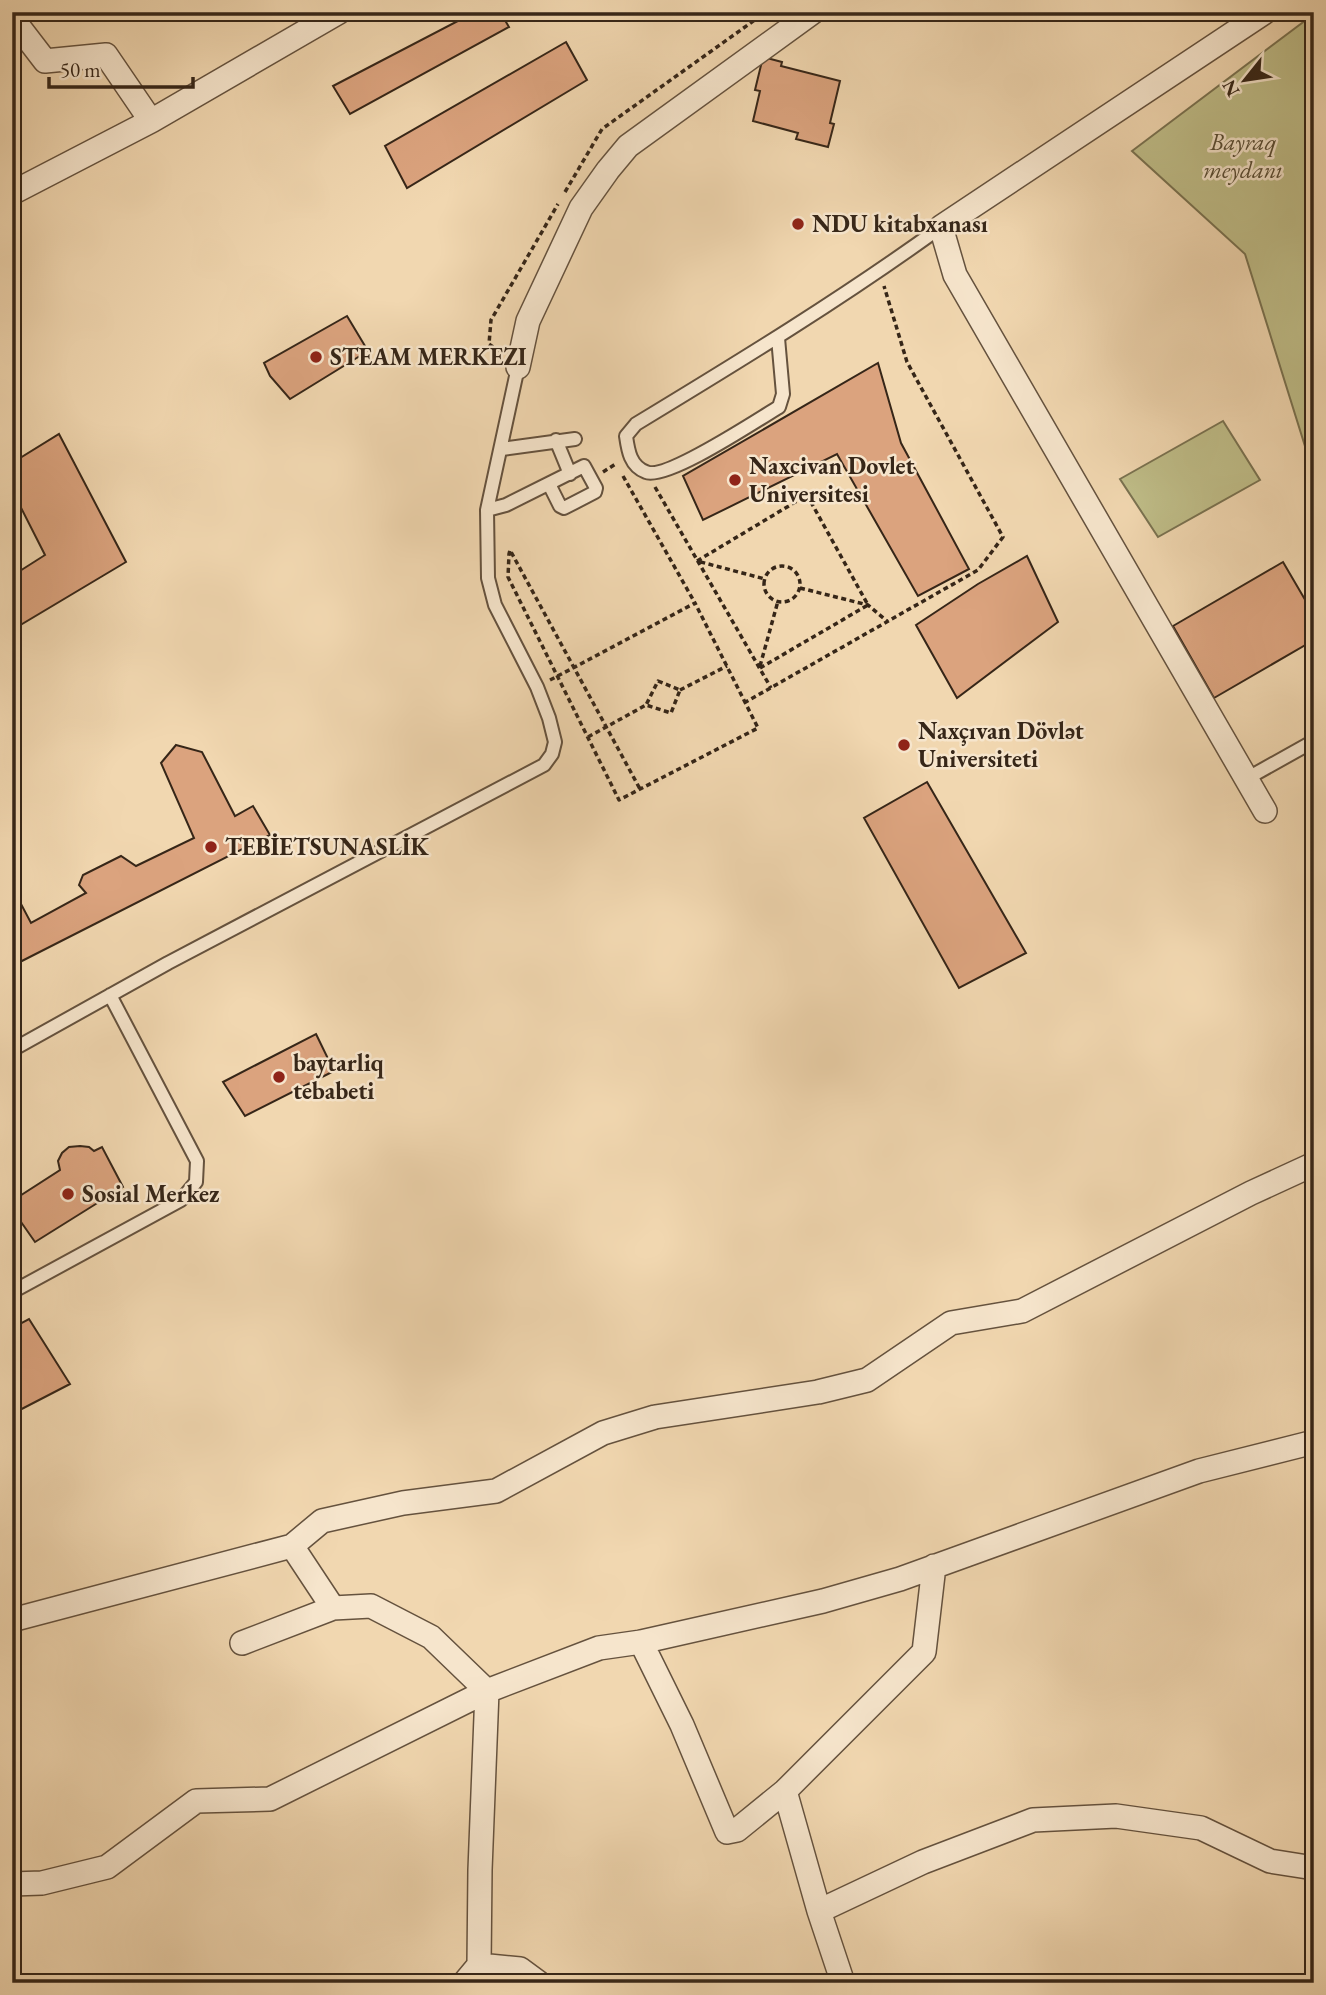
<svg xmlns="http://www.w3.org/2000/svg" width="1326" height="1995" font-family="'EB Garamond',serif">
<rect width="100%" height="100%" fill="#f1d7b0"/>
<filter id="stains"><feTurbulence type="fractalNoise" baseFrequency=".00286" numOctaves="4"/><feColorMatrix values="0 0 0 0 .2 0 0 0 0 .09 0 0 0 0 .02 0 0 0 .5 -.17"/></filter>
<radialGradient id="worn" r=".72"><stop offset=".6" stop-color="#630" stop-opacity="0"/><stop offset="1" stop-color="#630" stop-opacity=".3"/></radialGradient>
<path fill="#bfbd88" stroke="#7a7250" stroke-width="2" d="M1314 14V475L1245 254 1132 151Z
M1223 421 1260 480 1158 537 1120 479Z"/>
<path fill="#dba37e" stroke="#362618" stroke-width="2" d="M475 12H500L509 27 350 114 333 86Z
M566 42 587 80 407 188 385 146Z
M763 57 782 62 781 66 840 81 830 123 834 124 828 147 796 139 798 133 753 121 760 91 755 90Z
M347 316 368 351 290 399 270 376 264 363Z
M878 363 901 443 969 569 918 596 837 454 703 520 683 476Z
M59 434 126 562 12 630V576L45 555 12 490V463Z
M1027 556 1058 622 957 698 916 625 978 584Z
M1283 562 1314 615V640L1214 698 1173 626Z
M176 745 202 752 235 816 253 806 270 835 12 966V887L31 923 86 893 79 885 83 875 121 856 136 866 194 838 161 763Z
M927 782 1026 953 959 988 864 818Z
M316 1034 334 1071 245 1116 223 1082Z
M80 1146 89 1147 94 1151 102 1147 123 1187 35 1242 12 1209V1201L60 1170 58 1161 62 1153 69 1147Z
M29 1319 70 1384 12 1414V1328Z"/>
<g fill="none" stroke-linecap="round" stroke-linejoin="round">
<g stroke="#65523e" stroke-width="16">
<path id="lane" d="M778 338 783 394 779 407C757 420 666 481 646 472 630 466 628 450 626 436L636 424C740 361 843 298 941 227
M556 440 570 474
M502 449 575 439
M487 510 506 505 584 466 596 488 595 492 564 508 560 506 549 484
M1246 779 1314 741
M12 1050 168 963 544 765 552 754 555 742 549 718 537 687 495 605 488 578 487 510 518 367
M12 1292 181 1200 196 1182 197 1161 110 995"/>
</g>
<g stroke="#65523e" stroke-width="26">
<path id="street" d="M1265 12 941 227 955 275 1265 811
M12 18 45 61 106 55 151 121 339 12
M12 193 151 121
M518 367 528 321 581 208 608 170 628 146 813 12
M292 1546 333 1608
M12 1620 292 1546 322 1521 403 1503 496 1491 603 1433 655 1417 818 1392 867 1380 951 1323 1022 1311 1251 1193 1314 1164
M641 1642 682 1725 727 1832 737 1830 785 1791 924 1652 934 1566
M242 1643 333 1608 371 1606 431 1637 487 1691 480 1870 479 1965
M785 1791 819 1911 843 1983
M12 1884 42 1883 107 1867 196 1801 270 1799 487 1691 599 1648 641 1642 823 1601 900 1579 1199 1471 1314 1442
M819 1911 923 1862 1033 1820 1116 1816 1201 1828 1270 1861 1314 1868
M464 1983 479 1965 520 1969 539 1983"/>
</g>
<path stroke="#362618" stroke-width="3.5" stroke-dasharray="5 3.5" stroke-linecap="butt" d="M565 192 602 129 766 12
M500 352 489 344 491 320 558 204
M603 472 617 463
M623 476 695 603
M655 487 771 688
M764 584a18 18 0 1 1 36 0a18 18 0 1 1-36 0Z
M800 588 868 605 888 622
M760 666 778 601
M760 668 868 605 807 495 697 561 765 579
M550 680 573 668 695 603 758 728 619 800 508 577 509 554 510 550 640 789
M680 690 727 666
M744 703 978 570 1003 537 907 362 884 286
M588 737 646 705 671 713 680 690 658 681 646 705"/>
<use href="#lane" stroke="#f6e5cc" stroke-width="12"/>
<use href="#street" stroke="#f6e5cc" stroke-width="23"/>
</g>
<g fill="#8f2418" stroke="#f6e5cc" stroke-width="2.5">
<circle cx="798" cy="224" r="7"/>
<circle cx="316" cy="357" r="7"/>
<circle cx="735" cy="480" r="7"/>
<circle cx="904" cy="745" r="7"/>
<circle cx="211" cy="847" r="7"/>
<circle cx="279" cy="1077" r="7"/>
<circle cx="68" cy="1194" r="7"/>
</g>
<g text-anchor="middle" stroke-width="5" stroke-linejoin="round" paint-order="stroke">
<g font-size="24" font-style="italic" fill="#584c34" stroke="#f6e5cc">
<text x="1243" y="150">Bayraq<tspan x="1243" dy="28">meydanı</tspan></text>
</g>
<g font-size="24" font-weight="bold" fill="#362618" stroke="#f6e5cc" text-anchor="start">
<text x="812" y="232">NDU kitabxanası</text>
<text x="330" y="365">STEAM MERKEZI</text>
<text x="749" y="474">Naxcivan Dovlet<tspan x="749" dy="28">Universitesi</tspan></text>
<text x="918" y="739">Naxçıvan Dövlət<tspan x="918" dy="28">Universiteti</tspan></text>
<text x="225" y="855">TEBİETSUNASLİK</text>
<text x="293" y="1071">baytarliq<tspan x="293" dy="28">tebabeti</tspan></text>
<text x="82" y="1202">Sosial Merkez</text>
</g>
</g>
<rect width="1326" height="1995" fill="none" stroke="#f1d7b0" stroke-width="42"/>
<rect x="14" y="14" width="1298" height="1967" fill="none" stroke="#362618" stroke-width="3.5"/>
<rect x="21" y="21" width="1284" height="1953" fill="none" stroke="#362618" stroke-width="2"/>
<g transform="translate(1245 80) rotate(240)" stroke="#f6e5cc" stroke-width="5" paint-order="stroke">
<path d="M0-5L12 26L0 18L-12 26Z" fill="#362618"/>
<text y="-10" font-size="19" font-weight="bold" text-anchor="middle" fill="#362618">N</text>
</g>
<path d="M49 77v10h144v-10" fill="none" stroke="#362618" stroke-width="3.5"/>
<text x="60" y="77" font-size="21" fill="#362618" stroke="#f6e5cc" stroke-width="5" paint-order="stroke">50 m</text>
<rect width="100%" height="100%" filter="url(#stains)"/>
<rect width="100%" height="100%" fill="url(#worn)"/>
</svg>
